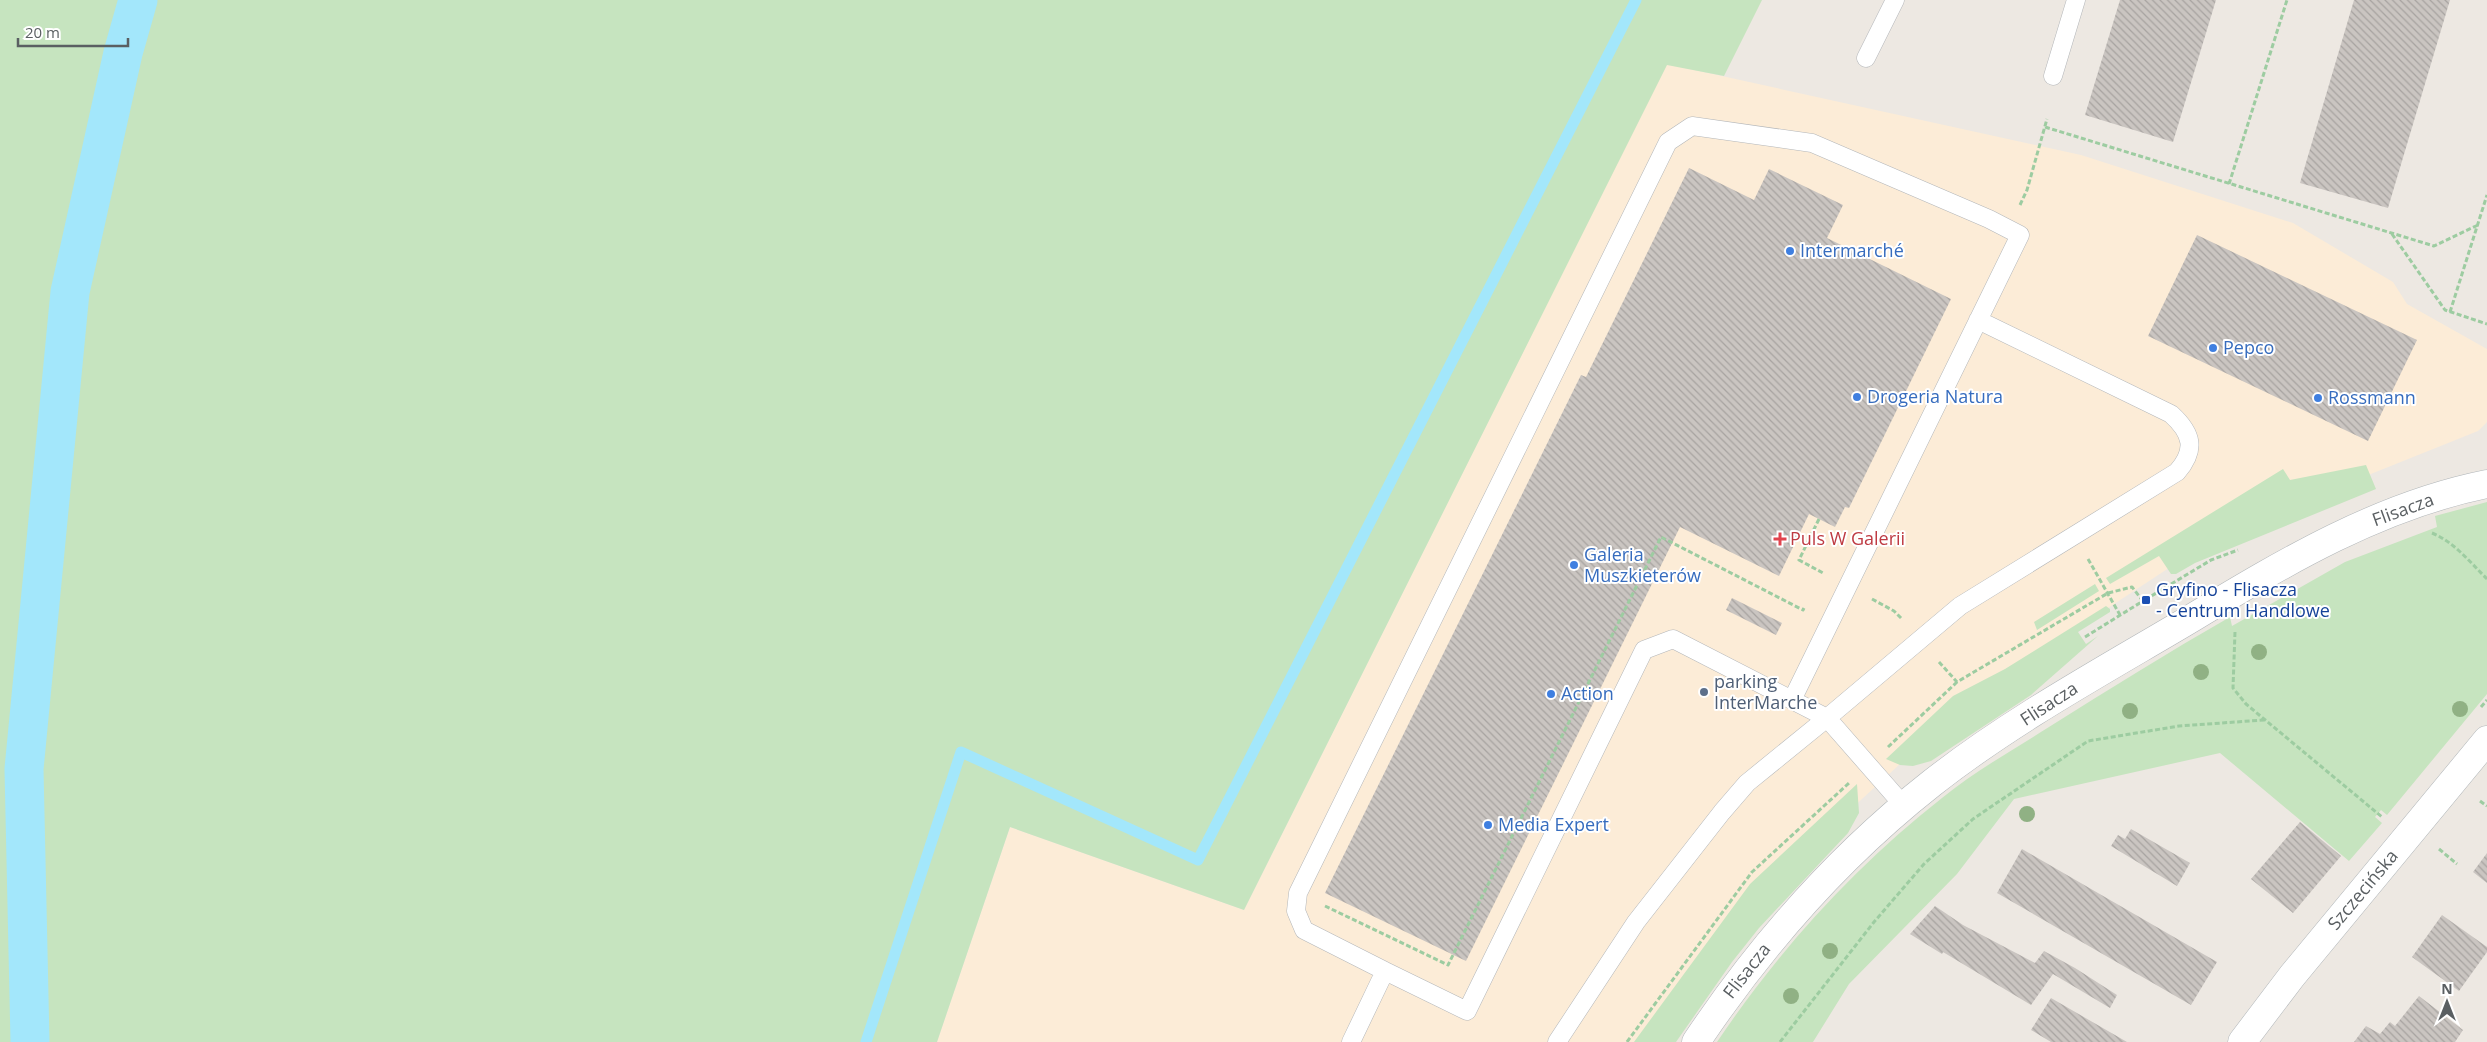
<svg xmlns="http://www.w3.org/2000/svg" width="2487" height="1042" font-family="'Open Sans',sans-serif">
<defs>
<pattern id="building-back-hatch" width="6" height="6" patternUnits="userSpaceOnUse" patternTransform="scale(1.25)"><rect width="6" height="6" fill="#cac5c1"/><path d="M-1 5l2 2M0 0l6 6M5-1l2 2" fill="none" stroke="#a7a3a0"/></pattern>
</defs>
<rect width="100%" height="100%" fill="#ede8e2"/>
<path fill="#fcecd7" d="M1667 64 2081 155 2293 223 2393 282 2407 304 2487 349V422L2478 431 2219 535 1974 696 1764 889 1659 1042H937L1010 827 1244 910Z"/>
<path fill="#c6e4bf" d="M0 0H1762L1724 76 1667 65 1244 910 1010 827 937 1042H0Z
M2366 465 2376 489 2195 563 2176 574H2171L2159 556 2110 584 2106 578 2283 469 2290 480Z
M2487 502V694L2387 815 2381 810 2375 817 2382 823 2349 861 2220 753 2014 799 1957 874 1849 984 1813 1042H1717C1779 950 1854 867 1942 798 1975 771 2013 750 2049 727 2109 689 2169 652 2230 617L2232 626 2345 562 2437 527 2435 516Z
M2095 584 2099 591 2037 630 2034 622Z
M2106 606 2110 609V612L2078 632 2086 644 2098 636 2031 695 1931 761 1913 766 1900 765 1886 759 1953 696 2005 669Z
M1857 784 1859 813 1848 833 1759 928 1732 962 1676 1042H1634L1750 884Z"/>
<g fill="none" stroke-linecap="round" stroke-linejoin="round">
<path stroke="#a3e7fb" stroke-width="11" d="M866 1042 961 752 1198 860 1636 0"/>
<path stroke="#a3e7fb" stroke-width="39" d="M30 1042 24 769 70 292 123 53 138 0"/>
</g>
<path fill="url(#building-back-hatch)" d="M2120 0H2216L2173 142 2085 115Z
M2354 0H2450L2388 208 2300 183Z
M1689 168 1754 200 1769 169 1843 205 1827 238 1951 299 1849 508 1845 507 1835 527 1809 514 1779 576 1680 527 1466 961 1325 893 1581 375 1586 377Z
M2197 235 2417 340 2368 441 2148 336Z
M1732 598 1782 623 1776 635 1726 610Z
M2300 822 2341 856 2293 913 2251 879Z
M2131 829 2190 863 2177 886 2111 846 2118 835 2125 839Z
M2022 849 2217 962 2191 1005 1997 893Z
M2487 853V883L2473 872Z
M1935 906 1963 925 2035 963 2044 951 2075 968 2117 995 2110 1008 2053 974 2031 1005 1943 952 1942 954 1910 934Z
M2442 915 2487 947V952L2459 991 2412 957Z
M2419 996 2463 1030 2455 1042H2354L2366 1026 2380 1034 2390 1022 2395 1026Z
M2051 998 2127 1042H2051L2031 1030Z"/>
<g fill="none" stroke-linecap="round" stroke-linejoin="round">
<g stroke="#b3b6b9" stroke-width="19">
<path id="lane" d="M1866 58 1895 0
M2053 76 2076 0
M1385 971 1304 930 1296 911 1298 893 1668 142 1692 126 1812 143 1989 219 2020 235 1792 700
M1351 1042 1385 971 1467 1011 1644 650 1673 639 1827 718 1960 606 2177 472C2196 450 2193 434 2171 414L1978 320
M1557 1042 1636 922 1722 812 1747 783 1827 718 1904 806"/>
</g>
<g stroke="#b1b6b9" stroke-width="29">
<path id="secondary" d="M1696 1042C1761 945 1839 856 1932 783 2011 721 2101 672 2187 621 2282 564 2377 506 2487 484
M2242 1042 2292 976 2487 740"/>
</g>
<path stroke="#9dcca1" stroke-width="3" stroke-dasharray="5 2.5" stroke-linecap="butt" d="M2045 127 2434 246 2478 225
M2229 184 2287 0
M2020 205 2027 190 2047 119
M2392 234 2445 310 2487 324
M2450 312 2487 195
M1819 519 1799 560 1823 573
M2432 533C2454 542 2470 562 2487 579
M2088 559 2120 615
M1872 599 1894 611 1902 619
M2235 632 2233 688 2246 704 2382 817
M2085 637 2143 601
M1939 662 1957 682 2108 593 2132 587 2143 601 2211 560 2238 550
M2481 707 2487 700
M1888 747 1957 682
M2480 801 2487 806
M2439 849 2457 864
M1325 906 1448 965 1661 537 1803 610 1804 608
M1627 1042 1752 872 1849 783
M1780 1042 1874 922 1924 864 1973 819 2088 741 2179 726 2264 720"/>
<use href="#lane" stroke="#fff" stroke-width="18"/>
<use href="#secondary" stroke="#fff" stroke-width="28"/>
</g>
<g fill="#90b184">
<circle cx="2259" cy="652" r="8"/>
<circle cx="2201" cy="672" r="8"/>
<circle cx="2460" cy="709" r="8"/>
<circle cx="2130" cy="711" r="8"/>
<circle cx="2027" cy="814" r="8"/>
<circle cx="1830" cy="951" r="8"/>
<circle cx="1791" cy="996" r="8"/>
</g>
<g fill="#3f7fe0" stroke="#fff" stroke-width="2">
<circle cx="1790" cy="251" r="5"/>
<circle cx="2213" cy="348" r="5"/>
<circle cx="1857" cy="397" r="5"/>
<circle cx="2318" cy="398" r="5"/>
<circle cx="1574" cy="565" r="5"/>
<circle cx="1551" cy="694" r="5"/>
<circle cx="1488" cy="825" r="5"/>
</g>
<path fill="#e0444e" stroke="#fff" stroke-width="2" d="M1777.5 531.5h5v5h5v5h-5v5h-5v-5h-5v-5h5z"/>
<rect fill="#1a4fb4" stroke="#fff" stroke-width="2" x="2141" y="595" width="10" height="10" rx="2.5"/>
<circle fill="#5c6f8a" stroke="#fff" stroke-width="2" cx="1704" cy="692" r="5"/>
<g text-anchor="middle" stroke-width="4" stroke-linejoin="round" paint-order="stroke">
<g font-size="18" fill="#366cbe" stroke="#fff" text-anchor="start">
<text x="1800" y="257">Intermarché</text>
<text x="2223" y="354">Pepco</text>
<text x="1867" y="403">Drogeria Natura</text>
<text x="2328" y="404">Rossmann</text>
<text x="1584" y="561">Galeria<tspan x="1584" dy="21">Muszkieterów</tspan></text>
<text x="1561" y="700">Action</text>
<text x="1498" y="831">Media Expert</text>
</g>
<g font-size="18" fill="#5a5f62" stroke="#fff">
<text transform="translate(2403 510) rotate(-20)" y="6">Flisacza</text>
<text transform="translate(2049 704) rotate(-33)" y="6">Flisacza</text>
<text transform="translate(2363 890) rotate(-50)" y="6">Szczecińska</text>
<text transform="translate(1747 971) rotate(-52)" y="6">Flisacza</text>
</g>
<g font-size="18" fill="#be3a42" stroke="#fff" text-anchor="start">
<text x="1790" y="545">Puls W Galerii</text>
</g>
<g font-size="18" fill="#164399" stroke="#fff" text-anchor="start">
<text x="2156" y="596">Gryfino - Flisacza<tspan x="2156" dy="21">- Centrum Handlowe</tspan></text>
</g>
<g font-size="18" fill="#4e5e75" stroke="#fff" text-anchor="start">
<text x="1714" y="688">parking<tspan x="1714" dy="21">InterMarche</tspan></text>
</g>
</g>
<g transform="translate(2447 1002)" stroke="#ffffff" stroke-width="4" paint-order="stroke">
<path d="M0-4L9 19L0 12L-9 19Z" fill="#5a5f62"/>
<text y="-8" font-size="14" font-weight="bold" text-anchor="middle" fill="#5a5f62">N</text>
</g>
<path d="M18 38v8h110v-8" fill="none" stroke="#5a5f62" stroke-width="2.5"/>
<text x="25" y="38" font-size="15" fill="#5a5f62" stroke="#ffffff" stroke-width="4" paint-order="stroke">20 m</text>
</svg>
